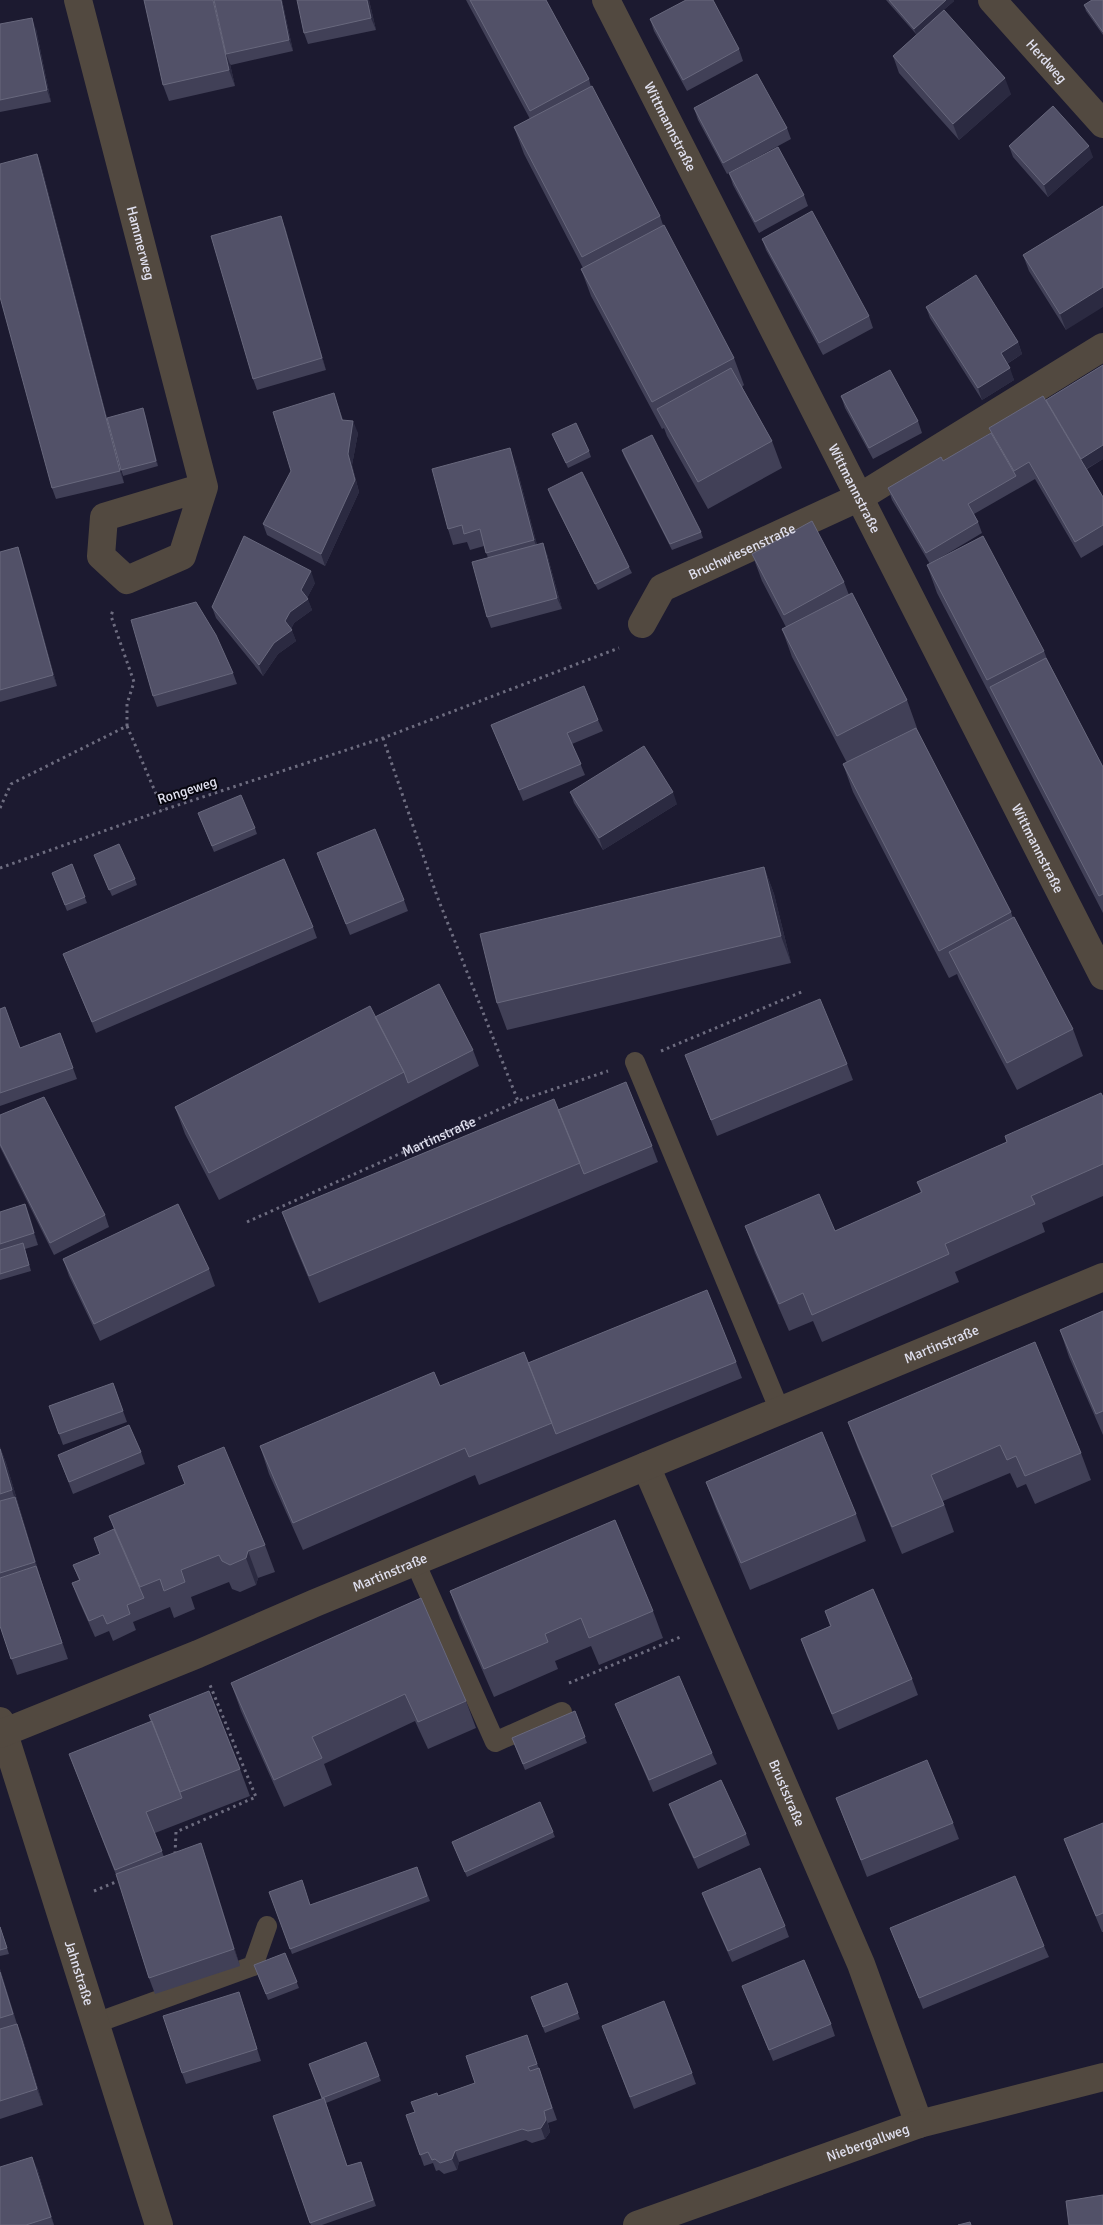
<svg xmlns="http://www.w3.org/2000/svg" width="1103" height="2225" font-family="Signika,sans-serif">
<rect width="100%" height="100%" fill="#1c1a30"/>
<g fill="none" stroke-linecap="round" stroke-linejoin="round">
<g stroke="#6e6d80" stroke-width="3" stroke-dasharray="2.5 4" stroke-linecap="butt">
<path d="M127 726 163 810"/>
<path d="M383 738 437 896 518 1101"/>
<path d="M0 808 11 784 127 726V704L134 682 111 616 113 610"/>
<path d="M0 868 163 810 383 738 619 648"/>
<path d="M661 1051 804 991"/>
<path id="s1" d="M247 1222 518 1101 608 1071"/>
<path d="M569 1683 683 1636"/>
<path d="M175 1854 176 1832 256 1797 210 1685"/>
<path d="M94 1891 118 1881"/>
</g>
<path stroke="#524940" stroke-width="20" d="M635 1062 780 1411
M415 1562 495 1742 562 1712
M96 2023 253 1966 267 1926"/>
<g stroke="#524940" stroke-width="28">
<path id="s2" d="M78 0 204 487 182 556 127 580 101 556 104 517 204 487"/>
<path id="s3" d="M606 0 1103 976"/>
<path id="s4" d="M992 0 1103 124"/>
<path id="s5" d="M642 624 662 588 860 497 1103 347"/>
<path id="s6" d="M646 1466 861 1964 919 2124"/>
<path id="s7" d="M0 1721 159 2225"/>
<path id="s8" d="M0 1734 198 1654 315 1603 1103 1277"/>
<path id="s9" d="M637 2225 919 2124 1103 2077"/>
</g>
</g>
<path fill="#414057" d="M282 0 293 51 231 65 230 64 235 86 169 101 163 85Z
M369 0 376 30 308 44 304 33Z
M466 0H546L589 79 591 87 660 216 663 225 734 358 744 385 742 387 772 441 782 468 708 509 667 436 664 428 662 429 591 296 581 269 583 268 524 154 514 127 530 119Z
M886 0H954V1L916 34Z
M1103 0V35L1086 11 1084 5Z
M650 19 739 49 743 61 687 91 654 31Z
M0 24 36 29 51 102 0 112Z
M893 56 1011 94 959 140 899 73Z
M694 108 787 128 791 139 727 174 698 120Z
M1009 146 1093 157 1048 197 1013 157Z
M37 154 41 165 107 418 145 414 158 466 123 476 111 432 124 483 56 499 52 488Z
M729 173 804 195 808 206 759 233 733 185Z
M1103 206 1066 330 1029 271 1023 255Z
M285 227 326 370 257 390 253 379Z
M762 239 869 316 873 328 823 355 766 250Z
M926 307 1018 342 1022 354 1007 364 1014 380 982 400 930 318Z
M1103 365V459L1087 469 1103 497V545L1081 558 1035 479 974 514 978 522 982 533 935 561 1044 651 1047 659 1103 767V913L937 593 927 565 930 564 892 500 888 488 943 461 991 433 989 428 1046 400Z
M841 396 918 421 922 433 873 459 845 408Z
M338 405 343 420 358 433 352 465 359 492 325 566 267 535 263 524Z
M552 434 589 451 591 457 568 468Z
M622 450 701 532 703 538 672 550 624 456Z
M516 465 537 545 547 554 562 609 491 628 487 617 488 558 484 546 470 550 467 542 453 545 448 529Z
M548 489 629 567 632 573 598 590 550 495Z
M18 547 22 559 57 686 0 702V552Z
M752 554 844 582 849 595 907 700 917 728H916L1011 912 1013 918 1073 1029 1083 1056 1017 1090 959 979 957 974 949 978 853 792 843 764 847 763 792 657 782 629 786 627 762 581Z
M315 583 307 598 312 610 294 623 291 629 296 641 278 654 263 676 216 618 212 607Z
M233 673 237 684 157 707 153 696Z
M598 720 603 731 572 744 585 775 523 801 491 725Z
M570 792 677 804 603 850 574 803Z
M198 813 255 828 257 834 214 852Z
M317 853 404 900 408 911 350 935Z
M94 855 135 879 137 885 112 896Z
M72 864 87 903 67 911 52 873Z
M764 867 774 894 791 963 507 1030 497 1003Z
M313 927 317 938 96 1033 63 954Z
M0 1009 20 1048 60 1033 77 1079 0 1106Z
M375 1017 473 1050 479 1066 219 1200 185 1134 175 1107Z
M685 1055 847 1064 853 1080 717 1136Z
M1103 1097V1196L1042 1223 1045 1232 955 1272 959 1282 822 1342 813 1321 789 1331 755 1253 745 1226 835 1231 921 1193 917 1182 1007 1142Z
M558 1110 652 1146 658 1162 319 1303 292 1239 282 1212Z
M0 1115 105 1215 109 1227 54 1255 0 1147Z
M25 1204 38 1245 25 1249 31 1271 0 1280V1212Z
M63 1259 209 1269 215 1286 100 1341 69 1276Z
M1103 1311V1435L1069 1357 1060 1330Z
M736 1362 742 1378 479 1485 475 1475 303 1550 269 1474 260 1446 440 1386 528 1363Z
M113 1383 127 1422 63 1445 49 1406Z
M848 1422 1081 1453 1091 1480 1035 1504 1026 1484 1017 1488 1010 1473 943 1501 954 1532 902 1554 858 1449Z
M0 1447 6 1463 42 1583 68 1659 17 1675 0 1626Z
M141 1452 145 1464 73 1494 58 1455Z
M706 1482 856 1514 866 1541 750 1590 716 1509Z
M109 1516 265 1545 275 1572 258 1578 256 1585 240 1592 232 1589 229 1582 191 1597 195 1609 174 1618 170 1607 133 1622 136 1630 113 1641 109 1631 95 1637 78 1599 72 1583 79 1580 73 1565 100 1554 114 1529Z
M450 1591 653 1611 663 1638 599 1665 591 1646 555 1661 558 1669 494 1697 460 1619Z
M421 1598 466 1701 476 1728 428 1749 415 1721 324 1764 332 1785 284 1807 241 1711 231 1683Z
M825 1611 912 1679 918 1695 838 1730 807 1656 801 1639 830 1626Z
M615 1704 712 1753 717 1764 653 1792Z
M575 1711 587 1743 525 1770 514 1744Z
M69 1754 240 1769 250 1796 155 1833 164 1857 207 1860 240 1966 155 1994 149 1978 118 1880Z
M836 1798 953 1823 959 1839 867 1877Z
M669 1804 746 1834 750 1845 698 1869 673 1815Z
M1103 1823V1932H1102L1070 1855 1064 1839Z
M553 1832 555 1837 467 1877 452 1842Z
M417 1867 430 1901 292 1954 269 1892 311 1905Z
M702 1893 785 1926 789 1937 732 1962 706 1904Z
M0 1926 9 1954 0 1956Z
M890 1928 1044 1946 1049 1957 923 2009Z
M285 1953 299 1988 268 2000 254 1965Z
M0 1969 17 2024 23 2040 43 2105 0 2119Z
M567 1983 580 2019 545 2033 531 1997Z
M742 1986 831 2024 835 2036 773 2061Z
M243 2004 261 2061 186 2084 182 2073Z
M527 2035 557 2120 548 2123 550 2132 545 2139 532 2143 526 2140 459 2162 457 2170 444 2174 439 2170 436 2171 433 2163 424 2166 406 2115 415 2112 438 2096 475 2083Z
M606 2037 692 2073 696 2084 634 2109Z
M366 2042 381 2081 326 2103 347 2166 361 2162 376 2206 322 2225H311L273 2116 323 2099 309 2064Z
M37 2168 54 2225H0Z"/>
<path fill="#2b2a41" d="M213 0H216L226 54 230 64 235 86 229 70Z
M281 0H282L293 51 289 40Z
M367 0H369L376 30 371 18Z
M946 0H954V1L916 34 914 29Z
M32 18 36 29 51 102 47 90Z
M1005 78 1011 94 959 140 953 124Z
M1089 146 1093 157 1048 197 1044 185Z
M37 154 41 165 124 483 120 471Z
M281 216 285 227 326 370 322 358Z
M1103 287V307L1066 330 1060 314Z
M1018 342 1022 354 1005 365 1001 353Z
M1010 368 1014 380 982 400 978 388Z
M143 408 145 414 158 466 156 461Z
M353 421 358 433 352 465 359 492 325 566 321 554 348 454Z
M1103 445V459L1084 470 1080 459Z
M510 448 516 465 540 556 534 540Z
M543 543 547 554 562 609 557 598Z
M18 547 22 559 57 686 53 675Z
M311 571 315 583 306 600 308 599 312 610 294 623 290 631 292 630 296 641 278 654 263 676 259 665 285 621Z
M673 792 677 804 603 850 599 838Z
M764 867 774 894 791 963 781 936Z
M25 1204 30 1216 38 1245 34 1233Z
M0 1447 6 1463 42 1583 68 1659 35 1562 12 1490 0 1449Z
M248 1551 258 1578 256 1585 246 1558Z
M201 1843 207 1860 240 1966 234 1949Z
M0 1969 17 2025 0 1972Z
M17 2024 23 2040 43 2105 37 2089Z
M544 2111 550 2132 545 2139 541 2128Z
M455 2151 459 2162 457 2170 452 2159Z
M32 2157 37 2168 54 2225 51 2217Z"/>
<path fill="#525168" stroke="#68687d" d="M144 0H213L229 70 163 85Z
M214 0H281L289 40 226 54Z
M297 0H367L371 18 304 33Z
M470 0H546L589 79 530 111Z
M686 0H713L739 49 683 80 650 19Z
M889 0H946L914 29Z
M1092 0H1103V32L1084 5Z
M944 10 1005 78 953 124 893 56Z
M32 18 47 90 0 100V24Z
M757 74 787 128 723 163 694 108Z
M592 86 660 216 582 257 514 127Z
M1053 106 1089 146 1044 185 1009 146Z
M778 147 804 195 755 222 729 173Z
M37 154 120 471 52 488 0 297V164Z
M1103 206V287L1060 314 1023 255Z
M812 211 869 316 819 343 762 239Z
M281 216 322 358 253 379 211 236Z
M664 225 734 358 652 402 581 269Z
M976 275 1018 342 1001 353 1010 368 978 388 926 307Z
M1103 365V445L1081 459 1046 400Z
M731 368 772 441 698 482 657 409Z
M890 370 918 421 869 448 841 396Z
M334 393 342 420 353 421 348 454 355 480 321 554 263 524 291 471 273 412Z
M1043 396 1103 497V525L1075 542 1029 462 1014 471 989 428Z
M143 408 156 461 121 470 107 418Z
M576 423 589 451 566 463 552 434Z
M991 433 1016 476 968 504 978 522 926 553 888 488 941 457 943 461Z
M652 435 701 532 670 544 622 450Z
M510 448 534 540 486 553 480 529 464 534 462 525 448 529 432 469Z
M582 472 629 567 595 584 548 489Z
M812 521 844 582 784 615 752 554Z
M244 536 311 571 301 590 308 599 290 612 285 621 292 630 274 643 259 665 212 607Z
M983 536 1044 651 987 680 927 565Z
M543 543 557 598 487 617 472 562Z
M18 547 53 675 0 690V552Z
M852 593 907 700 837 736 782 629Z
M196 602 216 635 233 673 153 696 131 620Z
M1046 658 1103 767V894L1099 896 990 687Z
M584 686 598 720 567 733 581 764 519 790 491 725Z
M916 728 1011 912 939 951 843 764Z
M644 746 673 792 599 838 570 792Z
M241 795 255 828 212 846 198 813Z
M375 829 404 900 346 924 317 853Z
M119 844 135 879 109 890 94 855Z
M284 859 313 927 92 1022 63 954Z
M72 864 85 897 65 905 52 873Z
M764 867 781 936 497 1003 480 934Z
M1014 917 1073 1029 1007 1063 949 952Z
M439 984 473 1050 408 1083 404 1072 375 1017Z
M820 999 847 1064 711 1120 685 1055Z
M370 1006 404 1072 209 1173 175 1107Z
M5 1007 20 1048 60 1033 73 1068 0 1093V1009Z
M626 1082 652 1146 584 1174 558 1110Z
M1101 1093 1103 1097V1164L1031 1196 1035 1204 945 1244 949 1254 812 1315 803 1293 779 1304 745 1226 819 1194 835 1231 922 1192 917 1182 1007 1142 1005 1136Z
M44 1097 105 1215 50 1243 0 1144V1115Z
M554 1099 580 1163 309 1276 282 1212Z
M25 1204 34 1233 0 1244V1212Z
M178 1204 209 1269 94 1324 63 1259Z
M23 1243 29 1265 0 1274V1250Z
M707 1290 736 1362 556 1434 528 1363Z
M1103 1311V1411L1096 1414 1060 1330Z
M1035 1342 1081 1453 1025 1476 1016 1456 1007 1460 1000 1445 931 1475 944 1505 892 1527 848 1422Z
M524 1352 552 1423 469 1457 465 1448 293 1523 260 1446 434 1372 440 1386Z
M113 1383 123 1411 59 1434 49 1406Z
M129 1425 141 1452 69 1482 58 1455Z
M822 1432 856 1514 741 1563 706 1482Z
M224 1447 265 1545 248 1551 246 1558 230 1565 222 1561 219 1555 181 1570 185 1582 164 1591 160 1579 140 1587 109 1516 185 1484 178 1466Z
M0 1449 12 1490 0 1494Z
M15 1497 35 1562 0 1573V1501Z
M615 1520 653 1611 589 1638 581 1618 545 1634 548 1642 484 1669 450 1591Z
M114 1529 144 1598 127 1605 130 1614 107 1624 103 1615 89 1621 72 1583 80 1580 73 1565 100 1554 94 1538Z
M36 1566 62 1643 11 1659 0 1626V1578Z
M873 1589 912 1679 832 1714 801 1639 831 1626 825 1611Z
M421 1598 466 1701 418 1722 405 1694 312 1737 322 1758 274 1780 231 1683Z
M679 1676 712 1753 649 1780 615 1704Z
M209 1691 240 1769 180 1792 149 1715Z
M575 1711 585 1737 523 1764 512 1738Z
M152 1721 182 1798 146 1812 162 1851 115 1870 69 1754Z
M927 1760 953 1823 861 1860 836 1798Z
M721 1780 746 1834 694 1858 669 1804Z
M540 1802 553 1832 465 1872 452 1842Z
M1103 1823V1913L1096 1916 1064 1839Z
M201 1843 234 1949 149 1978 116 1874Z
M417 1867 427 1896 290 1949 269 1892 302 1880 310 1905Z
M760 1868 785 1926 728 1951 702 1893Z
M1015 1876 1044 1946 919 1998 890 1928Z
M0 1927 7 1948 0 1950Z
M285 1953 297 1982 266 1994 254 1965Z
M804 1960 831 2024 769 2050 742 1986Z
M0 1972 13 2014 0 2018Z
M567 1983 578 2013 543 2027 531 1997Z
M239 1992 257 2049 182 2073 163 2016Z
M664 2001 692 2073 630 2097 602 2026Z
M17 2024 37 2089 0 2101V2029Z
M527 2035 537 2064 528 2067 530 2071 539 2068 552 2108 544 2111 546 2120 541 2128 528 2131 522 2129 455 2151 452 2159 440 2163 435 2159 432 2160 428 2152 420 2155 406 2115 415 2112 411 2102 437 2093 438 2096 475 2083 466 2056Z
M366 2042 379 2076 322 2098 309 2064Z
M324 2098 347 2166 361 2162 373 2200 310 2223 273 2116Z
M32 2157 51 2217 26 2225H0V2167Z
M1103 2195V2225H1069L1066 2201Z
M970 2222 971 2225H958Z"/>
<g text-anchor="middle" stroke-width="4" stroke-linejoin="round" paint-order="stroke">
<g font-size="14" fill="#e0e0ef" stroke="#07060f">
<text dy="5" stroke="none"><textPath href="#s4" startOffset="82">Herdweg</textPath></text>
<text dy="5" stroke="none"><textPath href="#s3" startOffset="142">Wittmannstraße</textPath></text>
<text dy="5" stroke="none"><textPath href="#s2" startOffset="251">Hammerweg</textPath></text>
<text dy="5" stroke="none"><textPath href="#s3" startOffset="548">Wittmannstraße</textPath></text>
<text dy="5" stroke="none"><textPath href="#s5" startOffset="129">Bruchwiesenstraße</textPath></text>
<text transform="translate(187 790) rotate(-18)" y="5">Rongeweg</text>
<text dy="5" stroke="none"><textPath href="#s3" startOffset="952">Wittmannstraße</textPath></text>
<text dy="5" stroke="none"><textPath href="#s1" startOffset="210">Martinstraße</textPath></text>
<text dy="5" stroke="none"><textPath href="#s8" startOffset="1019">Martinstraße</textPath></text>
<text dy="5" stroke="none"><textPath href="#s8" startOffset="422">Martinstraße</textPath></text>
<text dy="5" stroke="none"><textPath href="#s6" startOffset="356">Bruststraße</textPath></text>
<text dy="5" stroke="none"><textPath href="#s7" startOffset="264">Jahnstraße</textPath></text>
<text dy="5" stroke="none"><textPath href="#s9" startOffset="245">Niebergallweg</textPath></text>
</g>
</g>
</svg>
